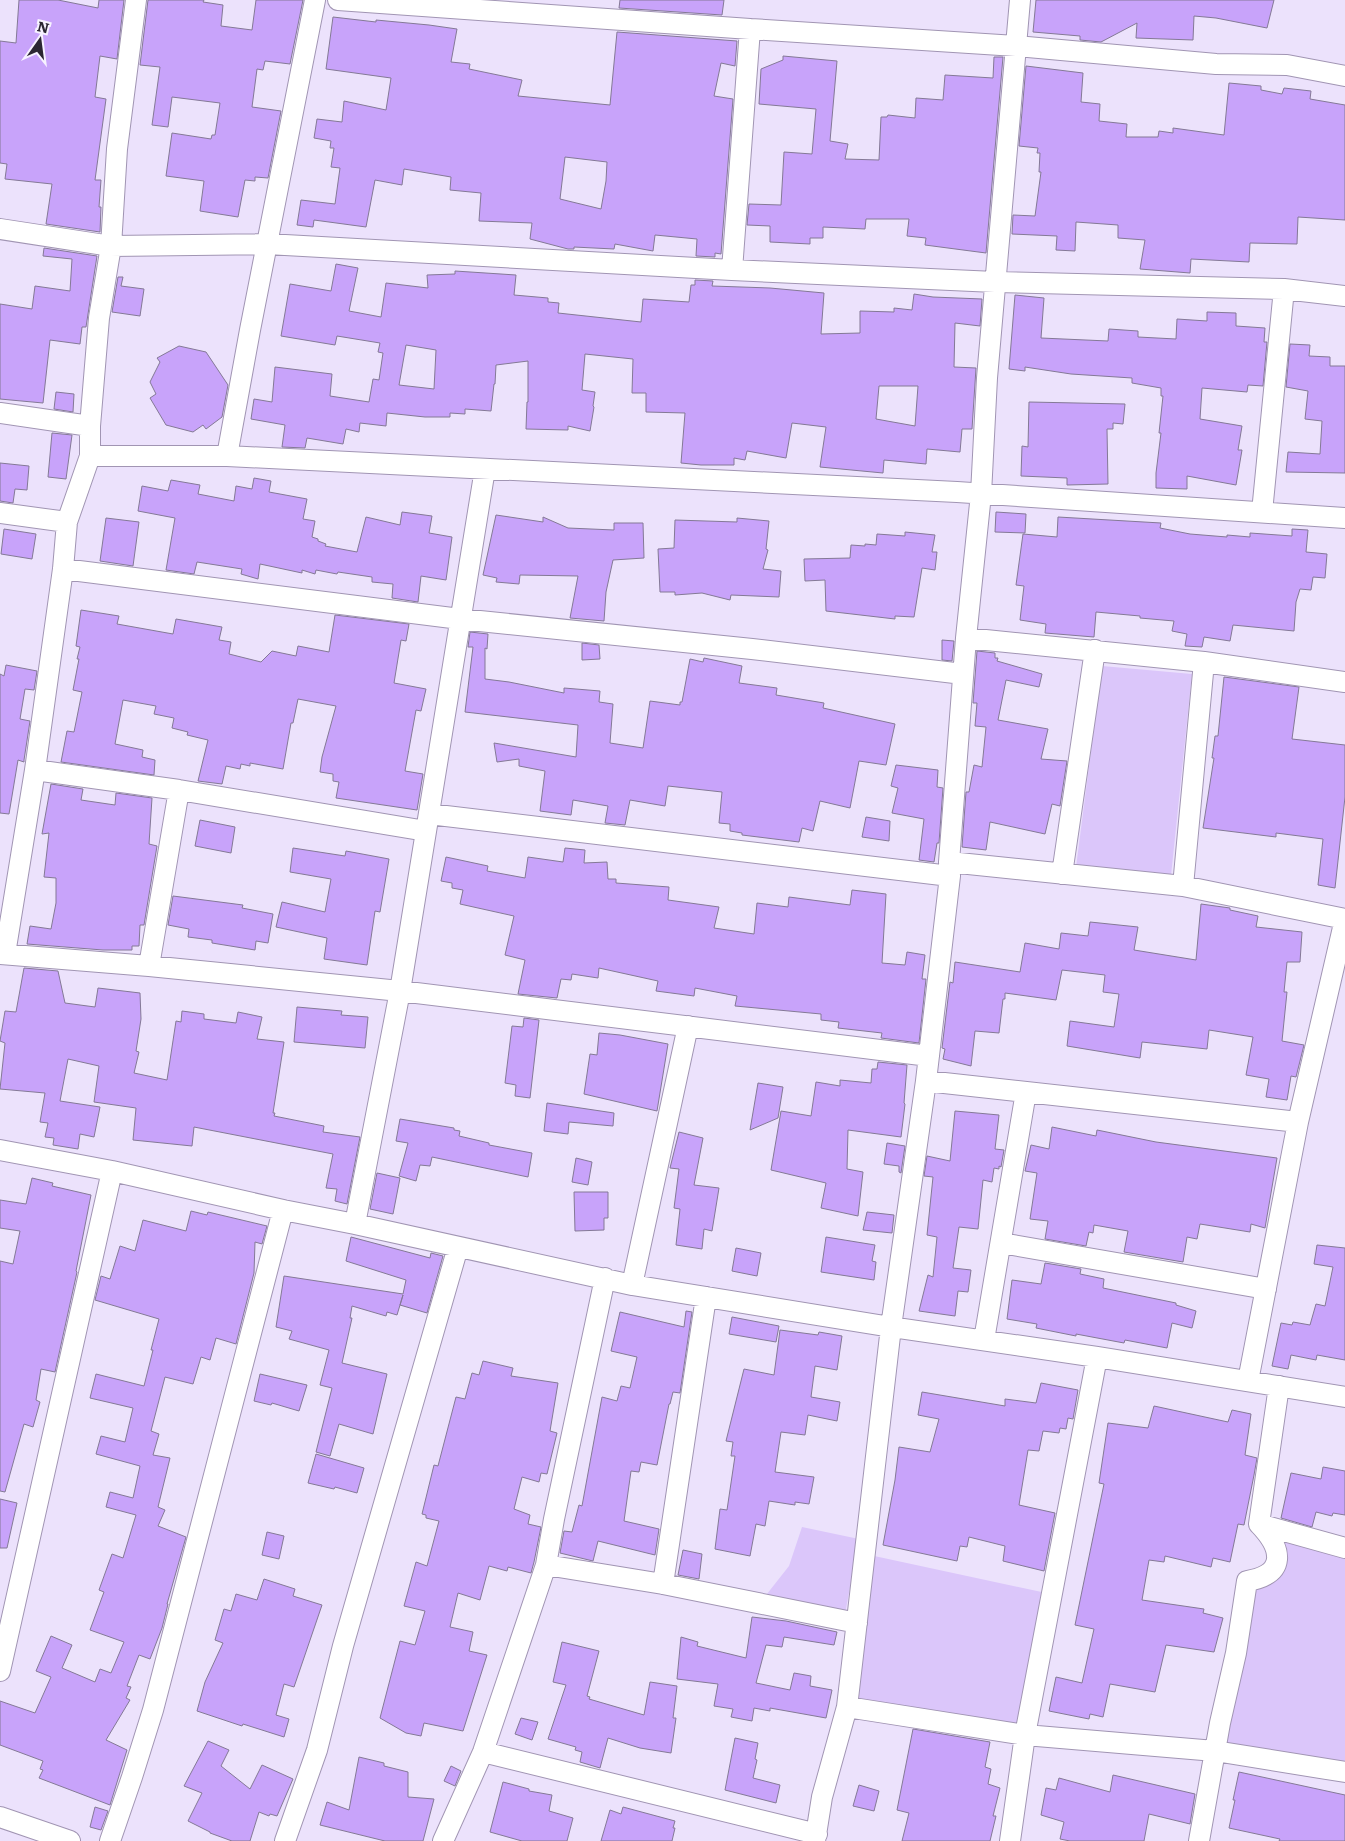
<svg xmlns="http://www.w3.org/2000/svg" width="1345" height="1841" font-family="Literata,serif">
<rect width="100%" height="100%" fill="#ece2fc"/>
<path fill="#dbc6fa" d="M1102 666 1192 674 1171 876 1075 875Z
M802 1527 859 1539 845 1614 763 1599 789 1566Z
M1269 1535 1345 1548V1771L1215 1751 1247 1581 1272 1573Z
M865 1554 1051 1594 1027 1725 848 1698Z"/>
<path fill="#c8a3fa" stroke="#847996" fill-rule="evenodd" d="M19 0H58L98 8 99 0H124L117 59 100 56 95 97 106 99 95 180H101L99 207H101L100 232 46 224 52 184 5 179 7 164 0 163V41L16 43Z
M148 0H204L203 2 223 5 221 26 252 30 256 0H303L290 64 265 61 263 70 257 69 252 107 281 111 268 178 255 177V181L245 180 238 217 200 211 204 181 166 176 172 133 211 139 212 135H215L220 103 172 97 168 127 152 125 160 67 140 65Z
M620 0H724L722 15 619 8Z
M1036 0H1274L1267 28 1216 18 1194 16 1193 40 1136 38 1137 23 1101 42 1080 40V36L1033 32Z
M333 17 376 22V20L429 25 457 29 451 62 470 64 469 69 522 80 518 96 610 105 617 32 737 41 735 66 721 63 714 96 733 99 721 254 715 253V257L696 256 697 239 655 235 653 251 615 244 614 249 574 247V249H568L530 239 532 223 479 221 481 193 450 190 451 177 404 169 402 185 375 180 366 227 314 220 313 227 297 225 301 200 335 204 340 168 331 167 334 148H330L331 141 314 138 317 119 342 122 344 101 386 110 391 78 326 69ZM565 157 607 162 606 181 601 209 560 199Z
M783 56 837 61 830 141 848 144 845 159 879 160 881 117H887L888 115 915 118 916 98 943 100 945 75 993 78 994 57H1003L986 253 925 245 926 238 907 236 909 219H866L865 229 823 227V238H810V244L770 242V226L747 225 749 204 781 205 784 152 812 154 816 109 759 104 761 69 783 60Z
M1026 66 1083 73 1081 102 1100 104 1099 121 1127 124 1126 137H1158L1159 131 1173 133V128L1224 135 1229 83 1261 86V90L1282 94 1284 88 1311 91 1310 99 1345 105V220L1298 217 1297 244 1250 243 1249 262 1191 259 1190 273 1140 269 1145 240 1118 238V225L1076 222 1075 251 1056 250 1057 236 1012 234 1013 215 1035 216 1041 172H1039L1040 153H1037L1038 148 1019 146Z
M44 248 97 256 86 327H82L80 344 50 340 43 403 0 399V304L32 309 35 286 70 291 72 259 43 256Z
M336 264 358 268 349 311 381 317 386 283 428 288 427 275 455 274V271L516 275 514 295 548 298V302L559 303 558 313 641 322 643 299 689 302 691 285H695V280L713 281 712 286 770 288 824 293 821 334 860 333V311L894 312V308L912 310 914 294 933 297 982 299 980 326 955 323 954 367 976 368 972 429H962L960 452 927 449 926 464 884 460 883 473 820 467 826 427 792 423 786 458 747 451 745 460 734 458V465H701L681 463 685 413 646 412V393H632L633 359 585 354 582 390 595 392 593 406 594 407 590 431 568 426V430L526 429 527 402H528V361L496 365 495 384H494L491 411 465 409V414L450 413V417H425L387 413 386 426 360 423 359 432 346 429 343 444 307 438 305 448 282 447 285 425 251 419 254 399 272 402 275 367 332 374 330 396 369 402 373 379 379 380 383 353 378 352 380 343 337 336 335 345 281 336 290 284 331 291ZM406 345 436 350 434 389 399 385ZM879 386H918L915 426 876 419Z
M118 277H123L121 286 144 289 140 316 112 312Z
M1015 295 1044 298 1041 338 1108 341 1109 329 1138 331V337L1176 339 1177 319 1207 321V312L1236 313V326L1265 328 1264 342H1267L1263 386 1248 385 1247 392 1202 388 1200 419 1242 426 1238 450H1242L1236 485 1187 476V489L1156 488V473L1161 433H1159L1163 396H1161V388L1132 383V378L1071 374 1025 367V371L1009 369Z
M1290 344 1310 345 1309 356 1330 357V366H1345V473L1286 472 1288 452 1320 454 1322 421 1305 419 1308 391 1286 387Z
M179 346 206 352 228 385 222 417 206 429 203 425 193 432 166 425 150 398 156 394 150 382 160 362 157 358Z
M56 392 74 394 73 412 54 409Z
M1029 402 1125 404 1123 424 1113 423V429H1107L1108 484 1067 485V478L1021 476 1022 446 1028 447Z
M52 433 72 435 66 479 48 477Z
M0 463 29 466 27 490 15 489 13 503 0 501Z
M254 478 271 481 269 492 307 499 303 519 315 521 312 537 318 539V541L326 544 325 546 357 552 366 517 400 525 402 512 432 516 429 533 452 537 446 580 421 576 418 602 392 598 393 584 372 582V577L338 572 337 574 316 570 315 574 302 570V573L260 564 258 579 241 574 242 569 197 562 194 574 166 570 175 518 138 511 142 486 168 491 171 480 200 485 198 494 234 501 236 486 252 489Z
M996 512 1026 514 1025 533 995 532Z
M496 515 543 522V517L568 528 614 530V523H643L644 558 613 560 606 592 604 621 570 618 578 576 520 575 519 584 496 582 497 578 483 575Z
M1058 517 1161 523 1160 528 1190 534 1227 537V535L1250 537V533L1292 536V529L1308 530 1306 552 1327 554 1325 578 1313 577 1311 590 1300 589 1296 602 1294 631 1233 625 1230 641 1204 637 1202 647 1185 646 1187 634 1172 631 1174 621 1140 618V616L1096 612 1094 637 1045 633 1046 624 1020 620 1024 586 1016 585 1023 534 1057 537Z
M106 518 139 522 133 566 100 561Z
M737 518 769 521 766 549 768 550 763 569 781 571 779 597 731 595 730 600 702 593 675 595V592H660L658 549 674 548 675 520 737 522Z
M4 529 36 534 32 559 1 554Z
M905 532 935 535 932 552H937L935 570 922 568 914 617 895 616V619L826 611 825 580 805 581 804 559 850 558 851 545 865 546V544L876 545 877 534 905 536Z
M81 610 119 616 117 624 173 634 176 619 222 627 219 640 231 642 229 654 261 662 272 651 296 656 298 646 329 652 335 615 409 624 406 641 401 640 394 683 426 689 421 711 416 710 405 771 423 774 417 810 336 798 339 782 333 781V774L320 772 322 757 336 706 298 699 293 723H291L283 769 250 763V766L241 764 240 769 226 766 222 784 198 781 208 740 187 735 188 732 172 728 174 718 154 714 156 706 123 700 115 744 143 750 142 757 155 760 154 775 61 762 67 731 74 732 82 692 73 690 79 659H77L80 647 76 646Z
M470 632 488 634 487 649 485 648V679L509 682 564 693V688L600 691 599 702 613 704 610 743 643 748 650 701 680 705V702H682L690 659 703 662 704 658 742 666 739 683 777 688 776 695 824 703 823 708 895 724 886 765 859 761 850 808 820 801 813 831 802 828 799 842 742 835V833L730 831V824L719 823 722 792 668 786 665 806 630 800 625 825 605 823 608 806 573 800 571 815 540 811 545 771 519 766V759L497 762 494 743 576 757 578 725 465 712 473 647H468Z
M942 640 954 641 952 661 942 660Z
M582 643 599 645 600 659 582 660Z
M977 651 995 653V658H998L997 661 1042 674 1039 687 1006 680 998 720 1048 729 1041 759 1067 761 1060 806 1052 804 1045 834 990 822 986 850 962 847 966 792H969L974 765 982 767 986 727 975 726 977 703H973Z
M6 665 37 671 34 690 25 689 20 719 30 721 24 760V762L18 760 9 814 0 813V674L4 676Z
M1224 677 1299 687 1292 739 1345 745V797L1335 888 1318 885 1323 839 1276 833V837L1203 828 1214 758H1212L1215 736H1218Z
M896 765 938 770 937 787 943 788 939 843H937L934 862 919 860 924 819 892 813 898 788 891 786Z
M51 784 83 789 81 800 115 805 116 793 152 798 149 844 157 846 144 925H140L139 946H132V950H103L27 944 30 926 51 929 56 903V878L44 877 49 833 42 834Z
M866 817 890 821 889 841 862 837Z
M200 820 235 827 231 853 195 846Z
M293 848 345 856 346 851 389 859 380 912 375 911 367 965 324 959 327 938 276 927 282 902 325 912 331 879 290 872Z
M565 848 585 850 584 863 607 862 608 879H616V883L669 887 668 900 719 907 714 928 754 934 757 903 788 907 789 897 850 905 852 890 886 894 882 963 905 965 907 952 925 955 922 979H926L919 1043 881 1038 882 1033 838 1028 839 1022 821 1020V1014L735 1006 737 996 695 988 694 996 656 991 658 981 599 968 598 978 572 974 571 980 561 979 557 998 518 994 525 960 505 955 514 916 460 904 463 890 452 888V883L441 881 446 857 488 866 487 871 525 878 528 857 563 862Z
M173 896 243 905 242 908 273 914 268 943 256 941 255 950 212 943V940L188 937 189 929 168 925Z
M1201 904 1230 908V910L1258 916 1256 927 1302 932 1300 962H1287L1284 992H1287L1282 1041 1304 1045 1296 1077 1291 1076 1287 1100 1266 1097 1269 1079 1246 1075 1253 1037 1209 1030 1207 1049 1142 1042 1140 1058 1067 1046 1070 1021 1114 1027 1119 994 1103 992 1105 975 1062 970 1056 1000 1005 993V999H1003L999 1033 975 1031 971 1066 943 1059 945 1049 942 1048 950 982 953 983 955 962 1020 972 1025 943 1059 949 1061 933 1088 936 1090 922 1138 927 1134 950 1196 960Z
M24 968 58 971 65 1003 95 1007 98 988 140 993 141 1019 136 1051 139 1052 134 1073 167 1080 176 1021 181 1022 182 1011 204 1014V1019L236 1023 238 1012 262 1017 257 1039 284 1042 273 1113H275L274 1116 324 1126 323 1132 360 1137 347 1204 335 1201 337 1189 326 1188 333 1154 194 1127 192 1146 133 1140 136 1108 94 1102 99 1066 68 1059 60 1101 100 1107 94 1137 80 1134 78 1149 53 1145 54 1138 45 1137 48 1123 40 1122 45 1093 0 1089 5 1043 0 1041 5 1011 16 1012Z
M297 1007 342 1011 341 1015 368 1017 365 1048 294 1042Z
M524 1018 539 1020 530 1098 515 1096 516 1085 505 1083 512 1026 523 1027Z
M599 1033 620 1035 668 1044 657 1111 584 1094 590 1054 597 1055Z
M878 1062 907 1065 904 1103 905 1104 901 1137 848 1130 847 1169 863 1172 858 1216 821 1208 826 1183 771 1170 781 1111 811 1116 816 1082 840 1086V1080L871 1083 872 1069H877Z
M758 1083 783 1087 778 1118 750 1130Z
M547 1103 614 1113 613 1126 569 1122 568 1134 544 1131Z
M955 1111 999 1115 995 1149 1004 1150 1001 1167 999 1166V1169L994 1168 992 1182 983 1180 978 1229 959 1227 953 1268 971 1270 968 1292 958 1291 955 1316 919 1311 928 1275 933 1277 937 1237 927 1235 933 1177 924 1176 927 1156 950 1161Z
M400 1119 454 1128V1130L460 1131 459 1136 489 1143V1145L532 1153 528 1177 432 1157 430 1166 420 1165 416 1181 399 1176 408 1143 396 1141Z
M1052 1127 1096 1136 1097 1130 1156 1142 1277 1158 1265 1228 1251 1224 1250 1232 1200 1224 1197 1239 1187 1237 1183 1262 1124 1252 1128 1231 1094 1225 1093 1233 1089 1232 1086 1246 1045 1239 1048 1221 1030 1219 1037 1173 1025 1171 1031 1145 1049 1149Z
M679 1132 703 1138 694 1185 719 1188 712 1231 704 1229 702 1249 676 1245 680 1209 674 1208 679 1169 670 1168Z
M887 1143 905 1146 901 1173 899 1172V1166L884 1164Z
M576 1158 592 1162 588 1185 572 1182Z
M377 1173 400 1178 393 1214 370 1209Z
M32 1178 53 1183 52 1186 91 1195 76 1271 77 1272 55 1372 41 1369 36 1400 40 1402 33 1427 24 1424 5 1492 0 1491V1261L13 1264 20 1231 0 1228V1200L26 1204Z
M574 1192H608V1218H604V1230L575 1231Z
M191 1211 207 1215 208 1212 267 1226 262 1244 255 1242 254 1273 236 1344 216 1338 210 1360 201 1357 193 1384 165 1377 151 1431 159 1434 153 1455 170 1458 158 1507 165 1510 158 1526 186 1537 167 1604H168L162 1628 150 1659 139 1655 127 1686 131 1687 126 1698 130 1700 106 1740 127 1750 110 1805 39 1778 43 1770 40 1769 43 1761 0 1745V1701L35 1713 51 1677 36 1671 51 1636 72 1645 62 1668 95 1682 100 1669 111 1673 124 1642 90 1630 104 1592 99 1590 112 1554 123 1558 136 1515 106 1507 110 1492 133 1498 140 1466 96 1454 101 1436 125 1442 133 1408 90 1398 96 1374 144 1386 153 1350H151L159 1319 95 1300 101 1276 110 1279 120 1246 135 1251 143 1220 186 1231Z
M867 1212 894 1215 892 1233 863 1230Z
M351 1237 430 1258 431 1253 443 1256 427 1313 400 1305 403 1295 397 1315 387 1312 386 1316 352 1306 350 1318H352L342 1363 387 1374 373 1434 339 1424 330 1456 316 1452 332 1388 320 1385 329 1350 289 1339 292 1331 276 1327 284 1276 403 1294 406 1280 346 1261Z
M826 1237 875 1245 872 1261 876 1262 874 1280 821 1272Z
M1317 1245 1345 1248V1360L1317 1355 1316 1360 1291 1355 1288 1369 1272 1366 1281 1323 1292 1325 1293 1322 1310 1325 1316 1304 1325 1306 1333 1267 1314 1264Z
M736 1248 761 1253 757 1276 732 1271Z
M1045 1263 1081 1269 1080 1274 1104 1279 1103 1288 1176 1303V1305L1196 1311 1192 1328 1172 1323 1167 1348 1125 1340 1124 1343 1076 1334V1336L1036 1328 1037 1324 1007 1319 1012 1280 1041 1284Z
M686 1311 692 1312 680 1393 673 1392 670 1404H669L657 1465 641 1462 639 1472 631 1471 624 1521 659 1529 655 1555 598 1541 593 1561 560 1553 564 1531 572 1532 579 1505 582 1506 602 1397 617 1401 621 1386 630 1388 637 1357 611 1351 620 1312 684 1327Z
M732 1317 779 1326 776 1342 729 1334Z
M780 1330 818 1335 819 1332 842 1336 837 1370 815 1366 811 1397 840 1402 837 1421 808 1415 805 1435 781 1432 775 1472 814 1477 809 1504 795 1502V1505L769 1501 765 1526 756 1524 750 1556 715 1549 720 1509 727 1510 735 1456H731L733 1442 726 1441 744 1369 774 1375Z
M483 1361 513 1368 511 1376 558 1383 550 1431 557 1433 547 1474 541 1473 539 1482 522 1477 514 1509 530 1515 528 1524 541 1527 534 1562 531 1573 508 1567 507 1571 489 1566 480 1600 458 1593 450 1627 473 1632 469 1651 487 1655 463 1731 424 1723 421 1736 406 1733 380 1718 400 1641 415 1645 425 1611 404 1606 416 1562 427 1566 439 1521 426 1518V1515L422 1514 434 1465 438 1466 456 1397 465 1399 472 1373 479 1375Z
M260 1374 307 1385 299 1411 272 1403 271 1405 254 1401Z
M1041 1383 1078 1390 1073 1419 1068 1418 1066 1429 1060 1428 1059 1433 1043 1431 1039 1451 1028 1450 1019 1505 1055 1513 1044 1571 1003 1561 1005 1546 969 1537 967 1547 960 1546 957 1561 883 1545 895 1480 899 1447 930 1452 939 1419 918 1415 922 1392 1005 1406V1399L1036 1403Z
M1154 1406 1228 1422 1232 1410 1251 1414 1245 1455 1257 1458 1254 1475 1244 1525 1238 1524 1230 1562 1213 1558 1211 1567 1165 1556 1164 1562 1149 1560 1142 1600 1204 1609 1203 1613 1223 1618 1214 1652 1166 1645 1155 1692 1110 1684 1103 1717 1090 1714 1089 1719 1049 1711 1056 1677 1082 1683 1094 1629 1075 1625 1104 1484 1099 1483 1108 1423 1148 1428Z
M316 1454 364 1468 357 1493 335 1487 334 1489 308 1483Z
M1323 1467 1345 1471V1515L1333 1513 1332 1516 1316 1512 1312 1527 1281 1518 1291 1473 1321 1479Z
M0 1499 17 1503 7 1548H0Z
M267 1532 284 1536 279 1559 262 1555Z
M683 1550 702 1554 699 1579 678 1575Z
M264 1579 295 1589 293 1596 322 1605 294 1687 284 1684 276 1715 289 1719 284 1737 243 1724 242 1726 197 1711 205 1682 223 1643 215 1640 224 1609 231 1611 236 1594 257 1600Z
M752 1617 786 1621 837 1632 834 1645 784 1637 782 1647 766 1645 756 1683 790 1690 794 1673 811 1676 810 1686 832 1690 826 1718 770 1708V1711L754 1708 752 1721 731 1717 733 1709 714 1706 718 1684 677 1679 681 1637 698 1642 697 1646 746 1658Z
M562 1642 599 1651 587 1696 590 1697 589 1699 644 1715 650 1682 677 1686 673 1718H676L671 1753 640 1748 608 1738 600 1768 580 1762 582 1752 575 1750 576 1747 548 1739 566 1685 553 1682Z
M521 1718 538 1722 532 1740 515 1734Z
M913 1729 990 1742 985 1767 991 1769 988 1784 1000 1788 993 1816H996L990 1841H902L909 1813 897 1810Z
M735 1738 758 1743 755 1759 757 1760 753 1778 780 1785 776 1803 725 1790Z
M208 1741 229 1750 221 1766 250 1789 262 1765 293 1779 277 1816 270 1814 269 1816 259 1812 250 1841H232L210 1833V1832L188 1821 202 1793 184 1786Z
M359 1757 384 1763V1766L408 1772V1797L434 1799 423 1841H385L320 1825 327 1802 349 1810Z
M451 1766 461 1771 455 1786 444 1781Z
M1239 1772 1345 1795V1841H1279L1280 1839 1229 1828 1235 1800H1233Z
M1113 1775 1195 1794 1190 1824 1149 1814 1144 1841H1070L1060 1839 1064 1822 1041 1815 1046 1788 1056 1790 1059 1778 1110 1792Z
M503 1782 529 1789V1791L552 1795 549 1811 573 1818 567 1841H522L490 1832Z
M859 1785 879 1791 874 1811 853 1806Z
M95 1807 108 1811 101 1830 90 1827Z
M623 1807 675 1821 673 1828H675L672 1841H601L610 1810 621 1814Z"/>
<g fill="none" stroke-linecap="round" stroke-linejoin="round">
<g stroke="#a195b3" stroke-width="22">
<path id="street" d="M338 0 750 29 1016 46 1216 64 1287 65 1345 76
M0 229 111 246 267 244 732 270 995 282 1284 289 1345 296
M732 270 750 29
M0 413 90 426
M90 456H227L957 492 1345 518
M227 456 250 330 315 0
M1262 512 1284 289
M0 513 67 522
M63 569 460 619 752 649 963 674
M966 638 1204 662 1345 682
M35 770 179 790 426 831
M429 814 950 876
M949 862 1183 886 1345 919 1298 1122 1248 1381
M1062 874 1095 650
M1183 886 1204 662
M0 954 149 966 400 991 929 1056
M5 954 35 770 63 569 67 522 90 456V426L99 318 111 246 117 149 136 0
M149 966 179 790
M926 1081 1298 1122
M0 1150 112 1171 283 1210 355 1224 632 1285 891 1327 1097 1357 1345 1397
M355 1224 400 991 485 469
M1001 1243 1266 1289
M632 1285 688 1026
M984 1340 1026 1092
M1259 1524 1345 1548
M546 1565 663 1584 857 1623
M663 1584 706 1297
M0 1671 112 1171
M847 1707 1025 1735 1215 1751 1345 1772
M483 1752 817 1834
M0 1817 70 1841
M110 1841 132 1777 153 1710 283 1210
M285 1841 317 1750 343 1646 458 1247
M443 1841 483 1752 546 1565 554 1519 605 1278
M815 1841 822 1797 847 1707 891 1327 926 1081 950 876 949 862 966 638 981 494 987 378 1020 0
M1010 1841 1025 1735 1097 1357
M1199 1841 1220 1723 1236 1653 1247 1581C1287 1574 1283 1549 1259 1524L1279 1386"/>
</g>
<use href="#street" stroke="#fff" stroke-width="20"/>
</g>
<g transform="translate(40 40) rotate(14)" stroke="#f7f2ff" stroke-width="4" paint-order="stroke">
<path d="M0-4L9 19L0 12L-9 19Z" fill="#2b2632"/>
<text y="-8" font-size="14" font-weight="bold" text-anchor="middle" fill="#2b2632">N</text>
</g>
</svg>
